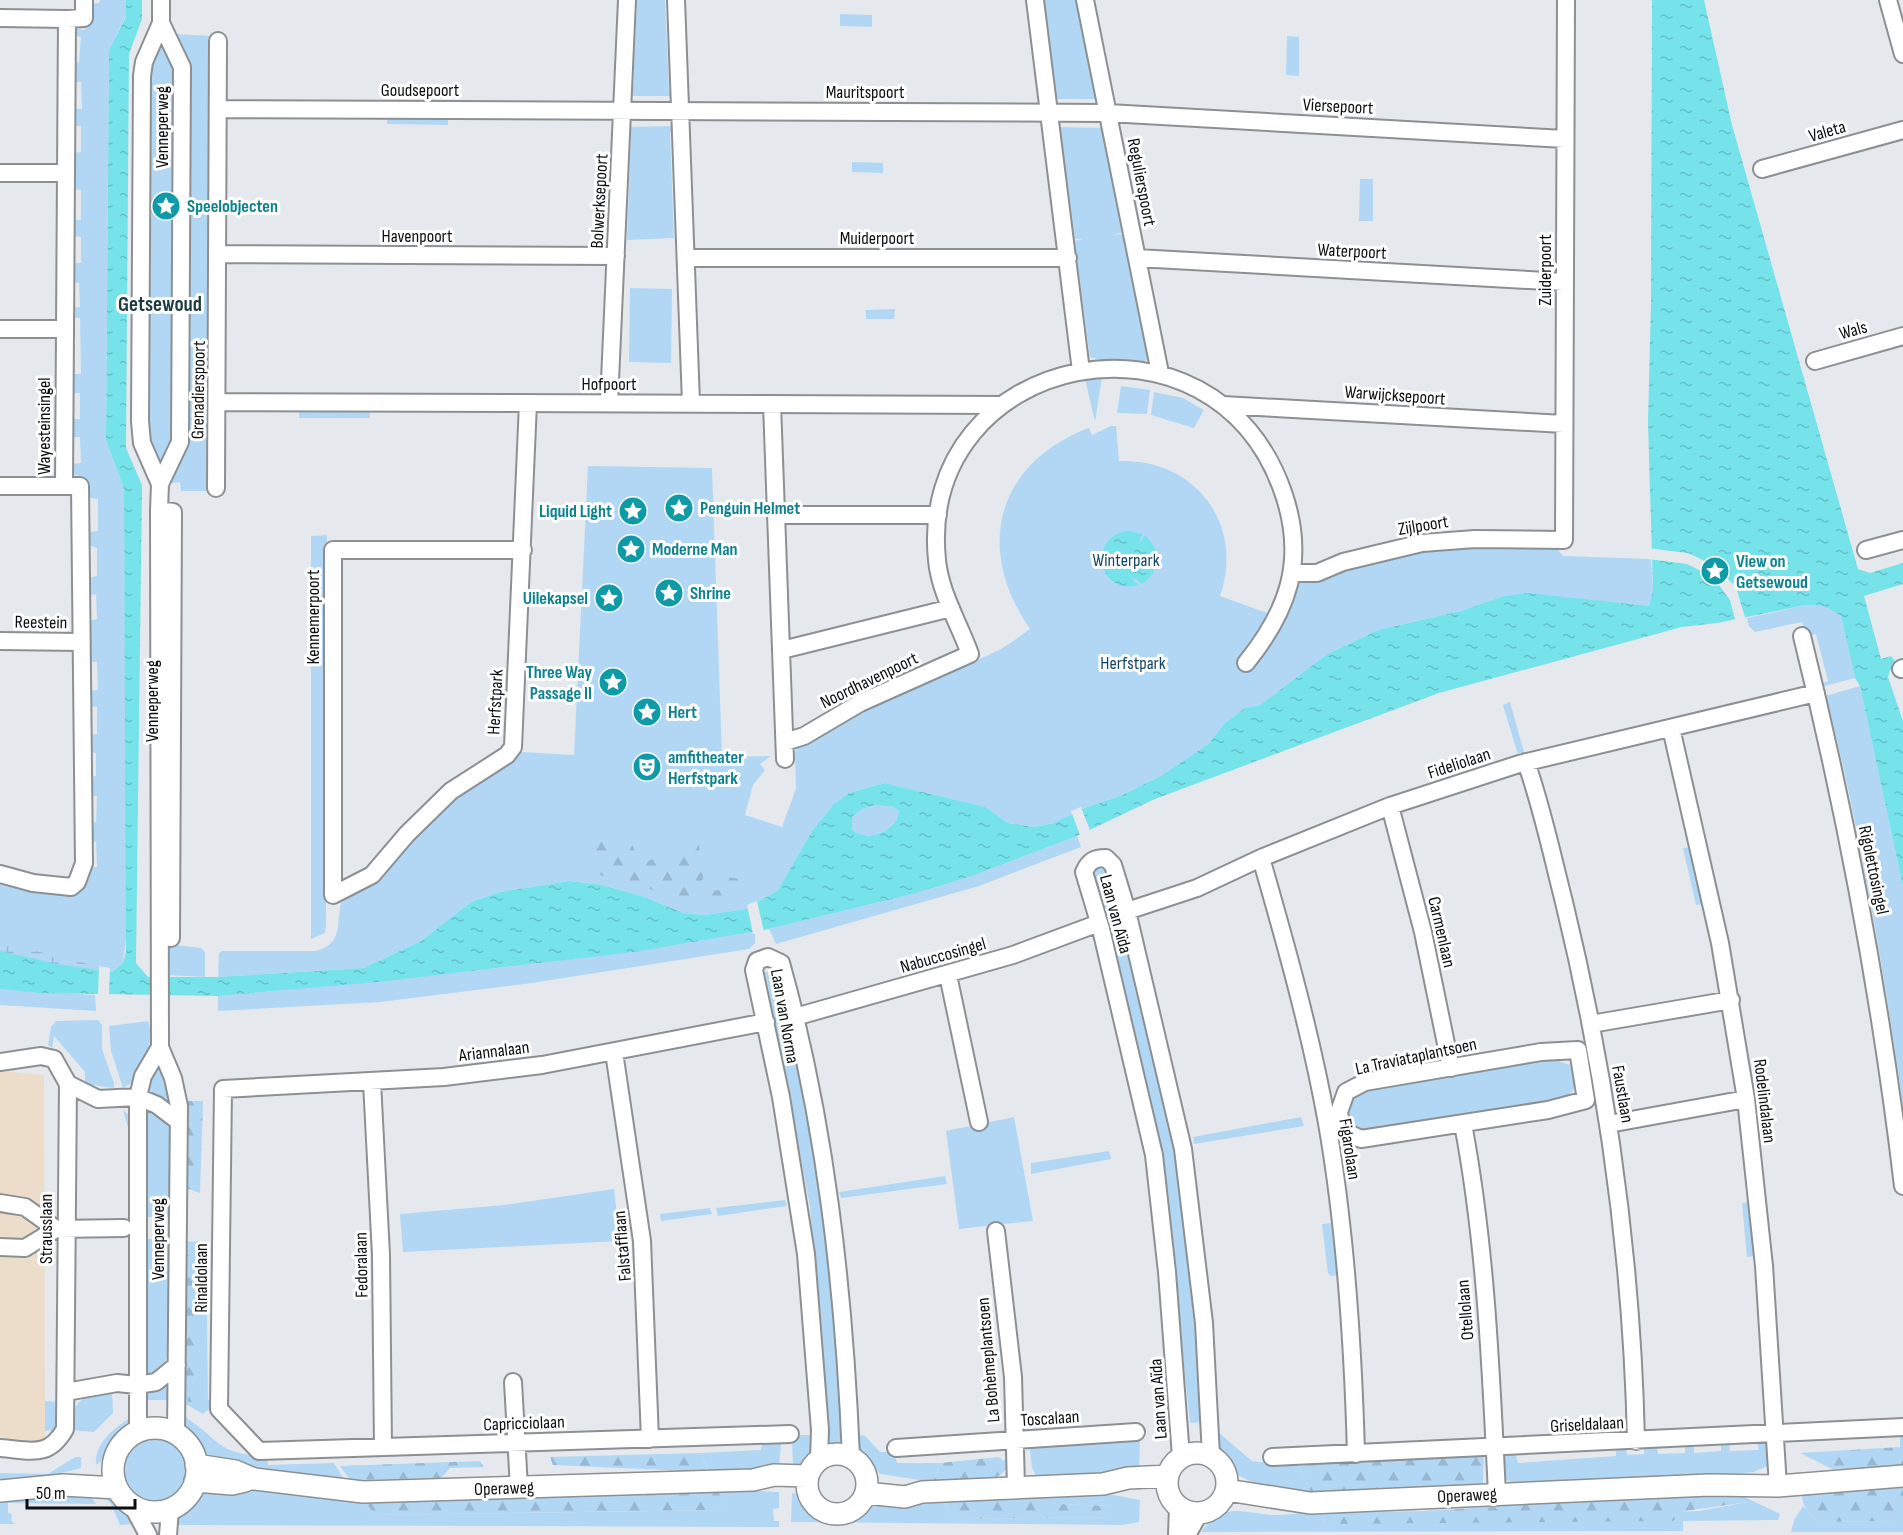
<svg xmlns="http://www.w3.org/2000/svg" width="1903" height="1535" font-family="'Sofia Sans Condensed',sans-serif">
<defs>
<pattern id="forest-firs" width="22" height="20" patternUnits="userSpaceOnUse" patternTransform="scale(1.5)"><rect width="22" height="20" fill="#b2d7f5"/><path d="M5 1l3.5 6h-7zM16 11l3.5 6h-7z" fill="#98b7d1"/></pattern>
<pattern id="wetland-marsh" width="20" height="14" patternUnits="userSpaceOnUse" patternTransform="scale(1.5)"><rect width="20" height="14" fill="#b2d7f5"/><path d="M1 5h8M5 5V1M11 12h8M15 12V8" fill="none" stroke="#98b7d1"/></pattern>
<pattern id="water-ripples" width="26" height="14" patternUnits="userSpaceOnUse" patternTransform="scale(1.5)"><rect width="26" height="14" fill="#76e2ea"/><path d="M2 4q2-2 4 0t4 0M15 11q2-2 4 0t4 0" fill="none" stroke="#65c1c8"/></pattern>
</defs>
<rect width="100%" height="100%" fill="#e5e9ed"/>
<path fill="#ecdcca" d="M0 1071 44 1075 45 1445 0 1441Z"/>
<path fill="#b2d7f5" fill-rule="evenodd" d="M100 0H126V16L109 50 106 440 124 489 127 931 123 963 112 972 57 964 0 951V878L79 885 86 884 89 868 97 867 96 842 88 840V822H96L97 796H87L88 777 96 776V753L87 752 88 735 97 734V707L87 706V691L98 690 97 662H87L88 621 97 619 96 595 88 594V578L97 576V548L88 545 89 532 98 531V499L89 498 86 478 70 473V464L81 463 80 437H70V419H80V393H71L72 374H81L80 318 70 317V308L80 307 79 283 70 282V263H81V237L70 236 71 220H81V190L71 189 72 153 81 152V126H71L72 109H82L81 82H72V63L79 62 81 37 73 35 74 28 85 30 90 3H99Z
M637 0H665L669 91 676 92 675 96H626L627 91H633Z
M1043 0H1077L1093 83 1101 99H1051L1055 91Z
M840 14 872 15V27L840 26Z
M173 34 213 36 211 491H181L180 482 167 484 182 447Z
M1287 36 1299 37V76L1286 75Z
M162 43 174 68V437L161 467 146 434 150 66Z
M387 115H426V119L434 120V115L448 116V125L387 124Z
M676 126V131L670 132 674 238 627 240 631 132 625 131V127Z
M1055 127 1107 128 1124 232 1113 235 1125 234 1149 357 1144 362C1126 360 1106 363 1090 357L1074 241 1083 239H1073L1060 133Z
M852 162 883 163V173L852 172Z
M1360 179H1373V221H1359Z
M630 288 672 289 671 363 629 362Z
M895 309 894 319H866V310Z
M1102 377 1095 422 1085 379Z
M1121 386 1150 390 1147 414 1117 413Z
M1154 392 1183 398 1204 410 1194 428 1151 415Z
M299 409H370V418H299Z
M1111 426H1116L1119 461C1195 458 1245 524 1220 596L1270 614 1296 578 1421 548 1555 546 1563 556 1651 559 1653 590 1649 606 1522 594 1504 596 1461 611 1378 630 1326 655 1260 705 1245 708 1225 723 1208 744 1161 776 1120 796 1082 809 1054 823 1034 827 1008 823 984 807 885 783 849 793 834 804 812 831 778 890 746 909 705 915 682 913 642 896 602 885 569 881 500 892 471 902 421 941 364 968 218 977 219 953 222 951H315C343 945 336 925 341 903L368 884 441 808 518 757 521 752 574 755 588 466 712 468 722 757 771 756 760 764 765 770 753 785 745 815 782 827 796 789 795 752C809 723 964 668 999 650 1010 644 1020 636 1030 629 976 551 994 468 1083 430L1089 428 1092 435Z
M327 535 326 925 325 933 311 939V536Z
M1806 605 1824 606 1841 616 1855 678 1821 687 1820 684 1828 681 1816 634 1807 636 1802 622 1755 632 1749 626 1747 618Z
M1860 686 1903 887V1104C1884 972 1862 841 1830 711L1825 712 1822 697Z
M1510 702 1525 756 1519 758 1503 705Z
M877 805 893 807 899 811C897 831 869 843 852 830V817L862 809Z
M1077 836 1081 847 979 886 776 944 769 929 917 893 975 875Z
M1692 847 1704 904 1696 905 1683 848Z
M1105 865 1122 910 1102 918 1091 870 1092 867Z
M1115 930H1124L1178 1151 1206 1422 1190 1423 1163 1160 1110 939Z
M755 931V943L749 949 532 983 380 1002 218 1011V996C398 980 577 962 755 931Z
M167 944 201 948 205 952V977L166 975Z
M774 970 783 976 824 1205 842 1351 845 1445 826 1446 810 1207 765 972Z
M0 989 95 995 96 1011 0 1005Z
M98 1020 102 1025V1049L114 1083V1088L85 1084V1072L54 1036 52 1048 48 1045 51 1027 56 1021Z
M148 1021C156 1040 142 1080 123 1088L111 1051 109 1026Z
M1550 1058 1570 1065 1578 1078 1574 1089 1563 1101 1357 1132 1346 1123 1344 1108 1354 1097 1371 1086Z
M159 1063 172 1105 159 1097 145 1093 149 1078Z
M143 1108C156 1109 168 1121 172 1133L171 1217H143Z
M123 1110 132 1118 134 1225H128V1128Z
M1014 1117 1033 1221 959 1229 946 1131Z
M1301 1117 1304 1126 1194 1144 1193 1137Z
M1109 1151 1111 1159 1031 1174V1163Z
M945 1176 947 1184 841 1198 839 1192Z
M614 1189 620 1241 403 1252 400 1214 504 1205Z
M785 1200 787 1206 718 1216 716 1208Z
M1750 1202 1756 1256 1747 1257 1742 1203Z
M710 1208 712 1214 661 1221 660 1214Z
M1333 1223 1339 1275 1331 1276 1328 1273 1322 1224Z
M142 1239H171C171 1268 176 1338 165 1362 160 1371 152 1375 142 1377Z
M206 1241 208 1400 216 1403 203 1414 179 1400 182 1242ZM187 1254 198 1259V1371L192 1384Z
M171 1379 168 1400H142V1391Z
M112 1391 113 1413 94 1432 71 1430C73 1398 82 1396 112 1391Z
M45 1401 58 1402V1430L45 1431Z
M182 1415C221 1439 215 1455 267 1456L268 1465 334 1463 347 1484 285 1476 207 1460 184 1428Z
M133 1416C129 1429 108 1458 96 1465 94 1443 115 1427 133 1416Z
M1218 1432 1252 1461 1299 1466 1311 1493 1302 1494C1263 1485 1217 1483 1218 1432Z
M854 1434 865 1436 880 1452H894L897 1463H940L933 1482 880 1474 856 1447Z
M801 1435H814C813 1452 810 1461 793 1467L792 1441Z
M124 1468a32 32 0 1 1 64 0a32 32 0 1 1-64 0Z
M1140 1437 1139 1471 1037 1477 1032 1468 1029 1444Z
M769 1438 771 1443H781L779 1468 709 1472 701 1453 761 1450 762 1440Z
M1758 1440 1770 1448 1767 1466 1754 1472 1705 1477 1513 1484 1504 1478 1500 1461 1510 1452 1515 1451 1518 1463 1616 1456V1447L1626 1446 1627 1455 1644 1454V1445H1657L1658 1454 1685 1453V1443H1694V1453L1721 1451V1441H1729L1730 1451 1758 1450Z
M75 1457H81V1468L18 1484H0V1473L48 1474Z
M717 1489 779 1492V1508L773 1509 774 1521H779V1527L175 1525C178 1512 190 1495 205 1492 250 1481 318 1494 364 1499L374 1515 726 1510Z
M88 1491 96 1504 8 1503V1513L12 1514 11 1521 15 1524H0V1499Z
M1093 1491 1140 1500 1139 1522 1122 1525 791 1522 792 1493C811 1494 814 1520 838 1520 859 1520 868 1497 889 1504L944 1502 953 1519 1115 1517V1506L1055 1504V1494Z
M1732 1491 1780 1514 1778 1520 1683 1521V1531L1201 1532C1223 1501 1242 1513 1272 1515 1290 1516 1306 1510 1323 1513L1325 1524 1699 1511 1748 1502Z
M103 1495 117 1497 134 1524 120 1525 111 1504Z
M1803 1506 1818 1522 1903 1521V1532H1791L1794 1520Z"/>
<path fill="url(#forest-firs)" d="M628 836 641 864 698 840 704 874 699 892 722 890 723 876 739 879 743 894 692 901 590 872 593 858 599 856 589 841Z
M185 1101H203L200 1193 186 1188Z
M187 1254 198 1259V1371L192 1384 201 1396 196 1401 188 1402 185 1359Z
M1903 1434V1466L1832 1469 1800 1453 1900 1447V1435Z
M701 1453 709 1472 553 1465 550 1457Z
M1484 1453 1483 1484 1423 1490 1311 1493 1299 1466Z
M1009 1456C1012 1489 956 1481 933 1482L940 1463 999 1457 1003 1461Z
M480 1461 484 1467 450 1468 441 1478 350 1480 340 1466Z
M1903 1485V1521L1818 1522C1808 1512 1801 1506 1802 1491Z
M717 1489 727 1510 374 1515 364 1499Z
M1732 1491 1749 1502 1684 1511 1673 1521 1325 1524 1323 1513 1424 1511Z
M1055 1494 1056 1504 1116 1506 1115 1517 953 1519 944 1502Z"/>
<path fill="url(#wetland-marsh)" d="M0 942 96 966 97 972 0 955Z"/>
<path fill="url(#water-ripples)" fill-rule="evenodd" d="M126 0H142V19L129 54 126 448 142 485 136 963 148 977H218L364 968 421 941 471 902 500 892 569 881 602 885 642 896 683 913 705 915 746 909 778 890 812 831 834 804 849 793 885 783 985 807 1008 823 1034 827 1054 823 1082 809 1120 796 1161 776 1208 744 1225 723 1245 708 1260 705 1326 655 1378 630 1461 611 1504 596 1527 593 1649 606 1653 590 1648 422 1651 303 1652 0H1704L1732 125 1858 569 1870 573 1903 563V584L1864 596 1881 659 1891 656 1900 668 1890 670 1888 677 1903 721V887L1860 686 1855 678 1841 616 1824 606 1806 605 1717 623 1682 627 1439 693 1155 799 1077 836 975 875 917 893 769 929 634 952 378 982 218 996 39 993 0 989V951L57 964 112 972 123 963 126 952 124 489 106 440 109 50 126 17ZM877 805 893 807 899 811C897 831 869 843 852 830V817L862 809Z
M1128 531 1143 534 1139 541 1140 542 1145 536C1162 549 1160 573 1142 584L1134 578 1132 580 1139 585C1119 591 1103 579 1101 558 1103 543 1112 533 1128 531Z"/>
<path fill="#e5e9ed" d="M1647 548 1688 553 1715 566 1736 587 1746 621 1736 623 1730 600 1713 577 1687 564 1648 559Z
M1081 807 1091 833 1081 838 1071 811Z
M757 901 764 932 753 934 747 905Z
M99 966 110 968 109 996H98Z"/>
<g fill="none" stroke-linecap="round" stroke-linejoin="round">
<g stroke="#8c9093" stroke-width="20">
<path id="minor" d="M676 0 691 403
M1035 0 1081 371
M1085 0 1160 373
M1888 0 1903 54
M0 18 67 19
M161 23 182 67 180 442 160 484 159 510 160 1047 173 1078 179 1106 176 1434
M219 109 1108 113 1565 139
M1762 169 1903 130
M0 173H65
M218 254 616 256
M686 258H1068
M1137 258 1564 282
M0 329H63
M1815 361 1903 336
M218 402 1000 405
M609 403 627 0
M772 404 785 759
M1223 405 1564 424
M160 484 142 443 140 421 142 76 144 62 161 23V0
M0 486H64
M216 488 218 41
M159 510 173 512 171 938
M777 515H938
M523 550H333V895L372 875 407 834 451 791 507 755 513 747 528 403
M1866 550 1903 540
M1292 573H1317L1343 562 1422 543 1475 539 1564 540 1566 0
M1802 636C1847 818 1881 1000 1903 1186
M0 641 82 642
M782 650 951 608
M1901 669 1903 668
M1671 728 1720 943 1746 1099 1764 1266 1778 1486
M785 742 804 736 860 703 970 654C959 623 940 593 937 560 916 351 1216 290 1284 495 1306 561 1288 611 1246 663
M1526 762C1542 807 1552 855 1564 902 1607 1079 1632 1259 1636 1441
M1390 806 1423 932 1451 1068
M1261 858C1286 945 1311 1034 1327 1123 1346 1232 1353 1344 1356 1454
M0 874 33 883 71 887 77 882 84 863 80 486H64L67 19 84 18V0
M1127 911 1197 888 1261 858 1390 806 1519 764 1816 693
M948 975 979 1122
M795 1017 1013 955 1099 923
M766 1022 542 1065 444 1077 223 1089 219 1409 259 1451 790 1434
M1591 1024 1731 1000
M1578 1050 1586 1100 1548 1110 1361 1139 1342 1130 1339 1112 1346 1092 1365 1082 1541 1052Z
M614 1052 642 1241 650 1439
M0 1062 41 1056 54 1059 68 1084 65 1429C48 1459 30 1450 0 1448
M372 1082 381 1255 383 1447
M68 1084 98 1099 138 1097 157 1105 178 1121
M1463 1124C1486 1246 1491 1371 1497 1494
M1609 1124 1746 1099
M0 1203 25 1207 56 1229
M996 1231 1013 1377 1016 1487
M0 1247 25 1248 56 1229 124 1228
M513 1382 519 1488
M66 1392 117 1383 137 1385 156 1382 177 1365
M138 1432V1097L143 1076 160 1047
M896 1448 1136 1432
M1181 1457 1167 1272 1154 1155 1101 929 1084 872C1089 861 1094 858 1106 858L1113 865 1127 911 1183 1149 1204 1323 1211 1456
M1272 1457 1903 1427
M819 1459 820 1430 806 1254 781 1097 754 970 757 961 768 957 781 963C826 1124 844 1290 851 1457
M132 1505 148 1535
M168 1535 170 1509
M1177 1535 1178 1507
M1187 1535 1199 1514"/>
</g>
<g stroke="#8c9093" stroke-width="24">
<path id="major" d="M113 1470a42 42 0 1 1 84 0a42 42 0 1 1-84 0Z
M1167 1483a30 30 0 1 1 60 0a30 30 0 1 1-60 0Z
M807 1484a30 30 0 1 1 60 0a30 30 0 1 1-60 0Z
M196 1465 235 1471 254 1479 363 1492 753 1480 774 1475 807 1476
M195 1481 232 1484 245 1481
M1227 1490 1310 1503 1709 1485 1778 1486 1903 1476
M0 1491 63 1485 117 1488
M866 1493 905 1497 922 1492 1103 1484 1128 1478 1168 1476"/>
</g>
<use href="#minor" stroke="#fff" stroke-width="16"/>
<use href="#major" stroke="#fff" stroke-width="21"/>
</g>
<defs>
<g id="sight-disc" transform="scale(1.5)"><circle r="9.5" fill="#0f9aa8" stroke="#fff"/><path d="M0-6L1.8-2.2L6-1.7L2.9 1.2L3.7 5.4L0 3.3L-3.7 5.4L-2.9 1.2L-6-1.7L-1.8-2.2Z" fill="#fff"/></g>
<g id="theatre-disc" transform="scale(1.5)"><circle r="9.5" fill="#0f9aa8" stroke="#fff"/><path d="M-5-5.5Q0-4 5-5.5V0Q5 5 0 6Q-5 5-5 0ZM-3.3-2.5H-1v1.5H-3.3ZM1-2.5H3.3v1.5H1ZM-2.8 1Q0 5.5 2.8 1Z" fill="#fff"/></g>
</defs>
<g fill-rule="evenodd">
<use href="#sight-disc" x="166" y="206"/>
<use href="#sight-disc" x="679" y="508"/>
<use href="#sight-disc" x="633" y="511"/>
<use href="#sight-disc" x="631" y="549"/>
<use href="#sight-disc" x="1715" y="571"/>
<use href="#sight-disc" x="669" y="593"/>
<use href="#sight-disc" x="609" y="598"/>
<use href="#sight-disc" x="613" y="682"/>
<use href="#sight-disc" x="647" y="712"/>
<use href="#theatre-disc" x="647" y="767"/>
</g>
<g text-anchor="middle" stroke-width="6" stroke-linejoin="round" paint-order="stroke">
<g font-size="18" fill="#0c0d0e" stroke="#fff">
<text x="420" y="96">Goudsepoort</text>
<text x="865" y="98">Mauritspoort</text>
<text transform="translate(1338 106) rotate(3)" y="6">Viersepoort</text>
<text transform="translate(162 127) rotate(-90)" y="6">Venneperweg</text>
<text transform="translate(1827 131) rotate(-16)" y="6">Valeta</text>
<text transform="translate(1142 182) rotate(79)" y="6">Regulierspoort</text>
<text transform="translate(599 201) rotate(-87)" y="6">Bolwerksepoort</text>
<text x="417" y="242">Havenpoort</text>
<text x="877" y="244">Muiderpoort</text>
<text transform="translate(1352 251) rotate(3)" y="6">Waterpoort</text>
<text transform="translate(1545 270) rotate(-90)" y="6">Zuiderpoort</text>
<text transform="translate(1853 330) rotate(-16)" y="6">Wals</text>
<text x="609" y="390">Hofpoort</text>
<text transform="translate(198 390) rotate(-89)" y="6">Grenadierspoort</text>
<text transform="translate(1395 395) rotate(4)" y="6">Warwijcksepoort</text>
<text transform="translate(44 426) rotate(-90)" y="6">Wayesteinsingel</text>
<text transform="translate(1423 525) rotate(-9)" y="6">Zijlpoort</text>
<text transform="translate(313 617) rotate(-90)" y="6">Kennemerpoort</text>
<text transform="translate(41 622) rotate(1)" y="6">Reestein</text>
<text transform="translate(869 680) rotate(-26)" y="6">Noordhavenpoort</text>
<text transform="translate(152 701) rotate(-90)" y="6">Venneperweg</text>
<text transform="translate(495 702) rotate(-87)" y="6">Herfstpark</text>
<text transform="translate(1459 763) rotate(-18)" y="6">Fideliolaan</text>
<text transform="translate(1874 870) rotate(78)" y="6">Rigolettosingel</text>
<text transform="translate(1116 914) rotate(75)" y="6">Laan van Aïda</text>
<text transform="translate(1442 932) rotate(77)" y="6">Carmenlaan</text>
<text transform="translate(943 955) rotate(-16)" y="6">Nabuccosingel</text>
<text transform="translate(785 1016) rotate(80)" y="6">Laan van Norma</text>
<text transform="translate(494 1051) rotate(-7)" y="6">Ariannalaan</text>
<text transform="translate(1416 1056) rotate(-12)" y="6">La Traviataplantsoen</text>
<text transform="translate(1623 1094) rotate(80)" y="6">Faustlaan</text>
<text transform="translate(1765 1101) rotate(83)" y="6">Rodelindalaan</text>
<text transform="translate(1350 1149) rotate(81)" y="6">Figarolaan</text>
<text transform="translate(46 1229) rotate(-90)" y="6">Strausslaan</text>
<text transform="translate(158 1239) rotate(-90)" y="6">Venneperweg</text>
<text transform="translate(622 1246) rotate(-95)" y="6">Falstafflaan</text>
<text transform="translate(361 1265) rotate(-91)" y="6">Fedoralaan</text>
<text transform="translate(201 1278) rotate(-90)" y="6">Rinaldolaan</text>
<text transform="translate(1465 1310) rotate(-95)" y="6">Otellolaan</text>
<text transform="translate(988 1360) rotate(-95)" y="6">La Bohèmeplantsoen</text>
<text transform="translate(1158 1399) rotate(-94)" y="6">Laan van Aïda</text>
<text transform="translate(1050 1418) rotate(-4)" y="6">Toscalaan</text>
<text transform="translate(524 1423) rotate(-2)" y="6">Capricciolaan</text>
<text transform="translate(1587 1424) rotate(-3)" y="6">Griseldalaan</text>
<text transform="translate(504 1488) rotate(-2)" y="6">Operaweg</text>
<text transform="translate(1467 1495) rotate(-3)" y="6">Operaweg</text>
</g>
<g font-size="18" font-weight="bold" fill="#0d838f" stroke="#fff" text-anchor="start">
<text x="187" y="212">Speelobjecten</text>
<text x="700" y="514">Penguin Helmet</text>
<text x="612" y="517" text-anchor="end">Liquid Light</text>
<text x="652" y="555">Moderne Man</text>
<text x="1736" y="567">View on<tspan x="1736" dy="21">Getsewoud</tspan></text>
<text x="690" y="599">Shrine</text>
<text x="588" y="604" text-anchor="end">Uilekapsel</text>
<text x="592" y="678" text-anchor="end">Three Way<tspan x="592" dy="21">Passage II</tspan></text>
<text x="668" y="718">Hert</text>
<text x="668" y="763">amfitheater<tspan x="668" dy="21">Herfstpark</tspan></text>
</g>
<g font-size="18" fill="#134567" stroke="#fff">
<text x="1126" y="566">Winterpark</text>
<text x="1133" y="669">Herfstpark</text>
</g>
<g font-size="21" font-weight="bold" fill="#1b3c41" stroke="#fff">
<text x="160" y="311">Getsewoud</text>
</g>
</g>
<path d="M27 1499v9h108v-9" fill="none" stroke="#0c0d0e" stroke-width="3"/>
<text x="36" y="1499" font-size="18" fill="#0c0d0e" stroke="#ffffff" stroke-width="4.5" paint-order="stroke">50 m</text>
</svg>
